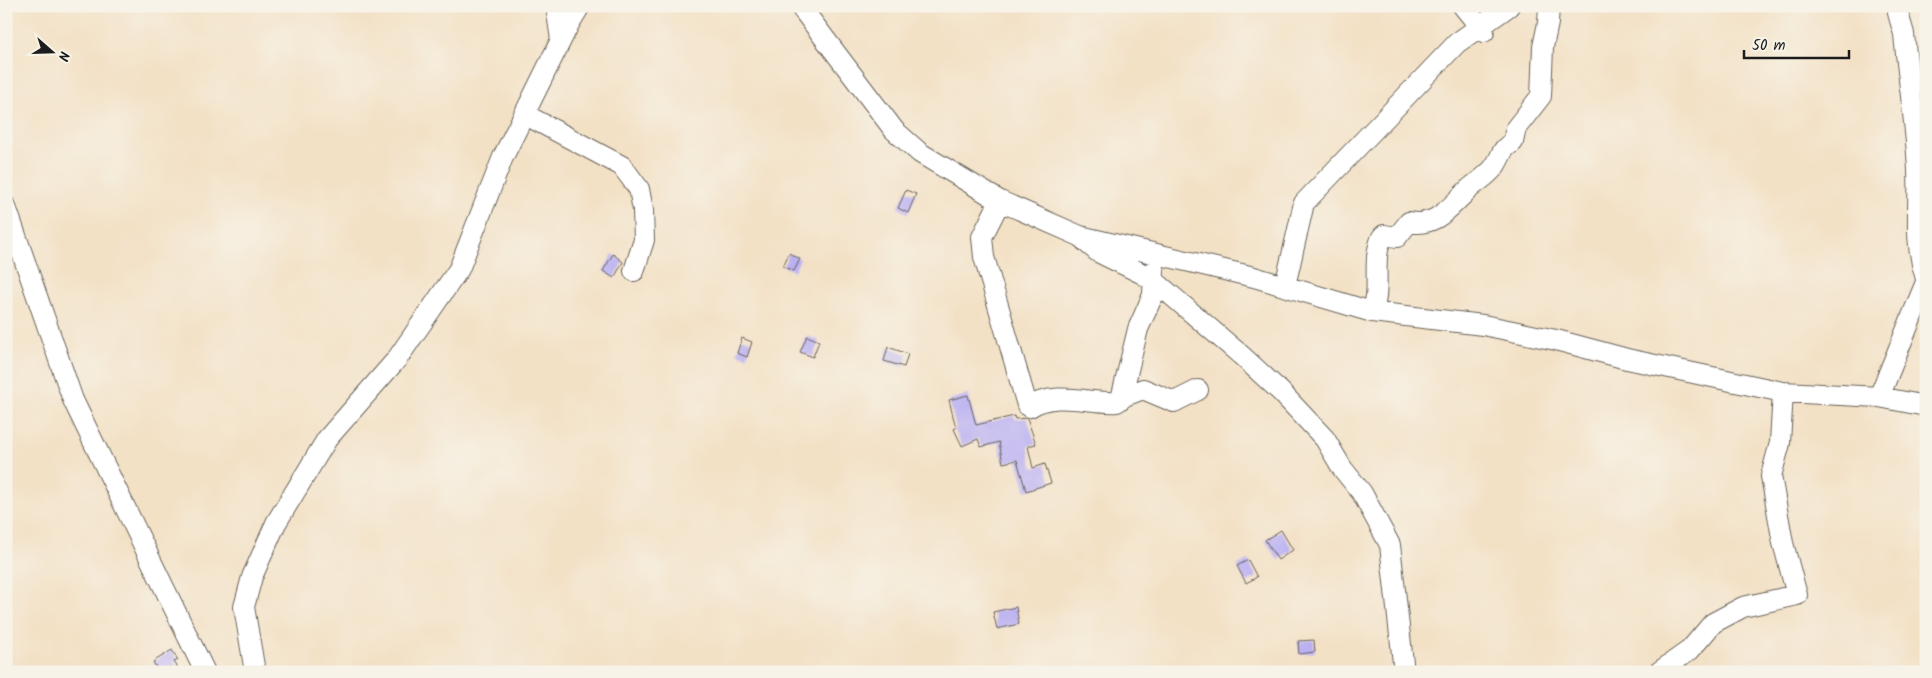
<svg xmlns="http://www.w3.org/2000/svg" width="1932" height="678" font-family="Kalam,sans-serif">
<rect width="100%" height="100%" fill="#f7f3e8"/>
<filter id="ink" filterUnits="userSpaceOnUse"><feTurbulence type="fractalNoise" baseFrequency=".02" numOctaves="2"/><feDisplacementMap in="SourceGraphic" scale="10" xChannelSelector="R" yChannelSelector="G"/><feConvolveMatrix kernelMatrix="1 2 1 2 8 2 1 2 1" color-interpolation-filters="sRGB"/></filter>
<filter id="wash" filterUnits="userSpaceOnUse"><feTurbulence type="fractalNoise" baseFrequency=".0096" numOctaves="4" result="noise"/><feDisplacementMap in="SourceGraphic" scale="20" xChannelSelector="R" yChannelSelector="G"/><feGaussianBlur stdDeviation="1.12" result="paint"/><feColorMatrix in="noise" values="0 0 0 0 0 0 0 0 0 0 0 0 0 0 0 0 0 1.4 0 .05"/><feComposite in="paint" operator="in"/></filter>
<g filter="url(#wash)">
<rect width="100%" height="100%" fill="#f3e1c6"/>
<g id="blocks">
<path fill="#bab0f2" d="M906 190 916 194 908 213 898 208Z
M789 253 800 259 794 271 783 266Z
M613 254 623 262 614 278 603 271Z
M807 336 819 341 813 357 800 352Z
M742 338 752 342 747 357 737 353Z
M888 347 908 354 904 367 884 361Z
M968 395 976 425 1014 416 1015 419 1027 418 1036 444 1028 446 1033 468 1045 464 1051 483 1026 491 1017 460 1003 463 999 442 981 447 978 439 962 446 954 429 956 428 949 400Z
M1281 530 1293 550 1278 560 1265 540Z
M1248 560 1257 577 1246 583 1237 566Z
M1016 607 1019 624 997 629 993 612Z
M1314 640 1315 652 1299 654 1298 641Z
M172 650 178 660 174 662 181 672H159L153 662Z"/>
</g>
</g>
<g filter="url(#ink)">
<use href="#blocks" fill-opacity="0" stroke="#676158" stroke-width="1"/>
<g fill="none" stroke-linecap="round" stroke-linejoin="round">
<g stroke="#676158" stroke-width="22">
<path id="minor" d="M556 6 561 40
M800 6 894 130 920 153 1000 201 1080 236 1254 277 1372 312 1483 325 1556 340 1627 359 1783 392 1879 397 1926 406
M1463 6 1484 32
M1900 6 1898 13 1904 34C1908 79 1916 125 1918 170 1920 211 1913 238 1926 279
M524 114 622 166 639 189 643 210 644 240 634 271
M1000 201 982 237 984 257 1027 405 1030 407C1056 390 1090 404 1117 402L1125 396 1143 389 1174 402 1198 390
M6 207 73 400 205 672
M1085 241 1098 252 1141 273 1157 283 1242 356 1281 392 1325 439 1342 468 1362 493 1390 545 1404 672
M1285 286 1304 203 1457 43 1509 6
M1372 312C1382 290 1371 260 1382 237L1384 235 1397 237 1409 222C1437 228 1451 205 1469 189 1478 181 1488 176 1495 166 1503 154 1500 150 1513 142L1516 128 1541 96 1543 47 1548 23 1549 6
M1879 397 1926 282
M1121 399 1138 329 1153 295 1154 271
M255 672 244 607 252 577 276 523 327 439 397 359 459 269 503 157 569 24 580 6
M1659 672 1690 650 1713 623 1743 607 1797 595 1783 543 1771 476 1780 443 1783 392"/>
</g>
<use href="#minor" stroke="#fff" stroke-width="20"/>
</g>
</g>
<rect width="1932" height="678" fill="none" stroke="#f7f3e8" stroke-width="25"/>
<g transform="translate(52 52) rotate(110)" stroke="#f7f3e8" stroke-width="4" paint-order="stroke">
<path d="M0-4L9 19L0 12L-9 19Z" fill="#1c1c1c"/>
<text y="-8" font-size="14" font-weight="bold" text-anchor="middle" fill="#1c1c1c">N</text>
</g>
<path d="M1744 50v8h105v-8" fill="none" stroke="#1c1c1c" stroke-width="2.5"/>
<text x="1752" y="50" font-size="15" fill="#1c1c1c" stroke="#f7f3e8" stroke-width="4" paint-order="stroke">50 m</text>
</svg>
